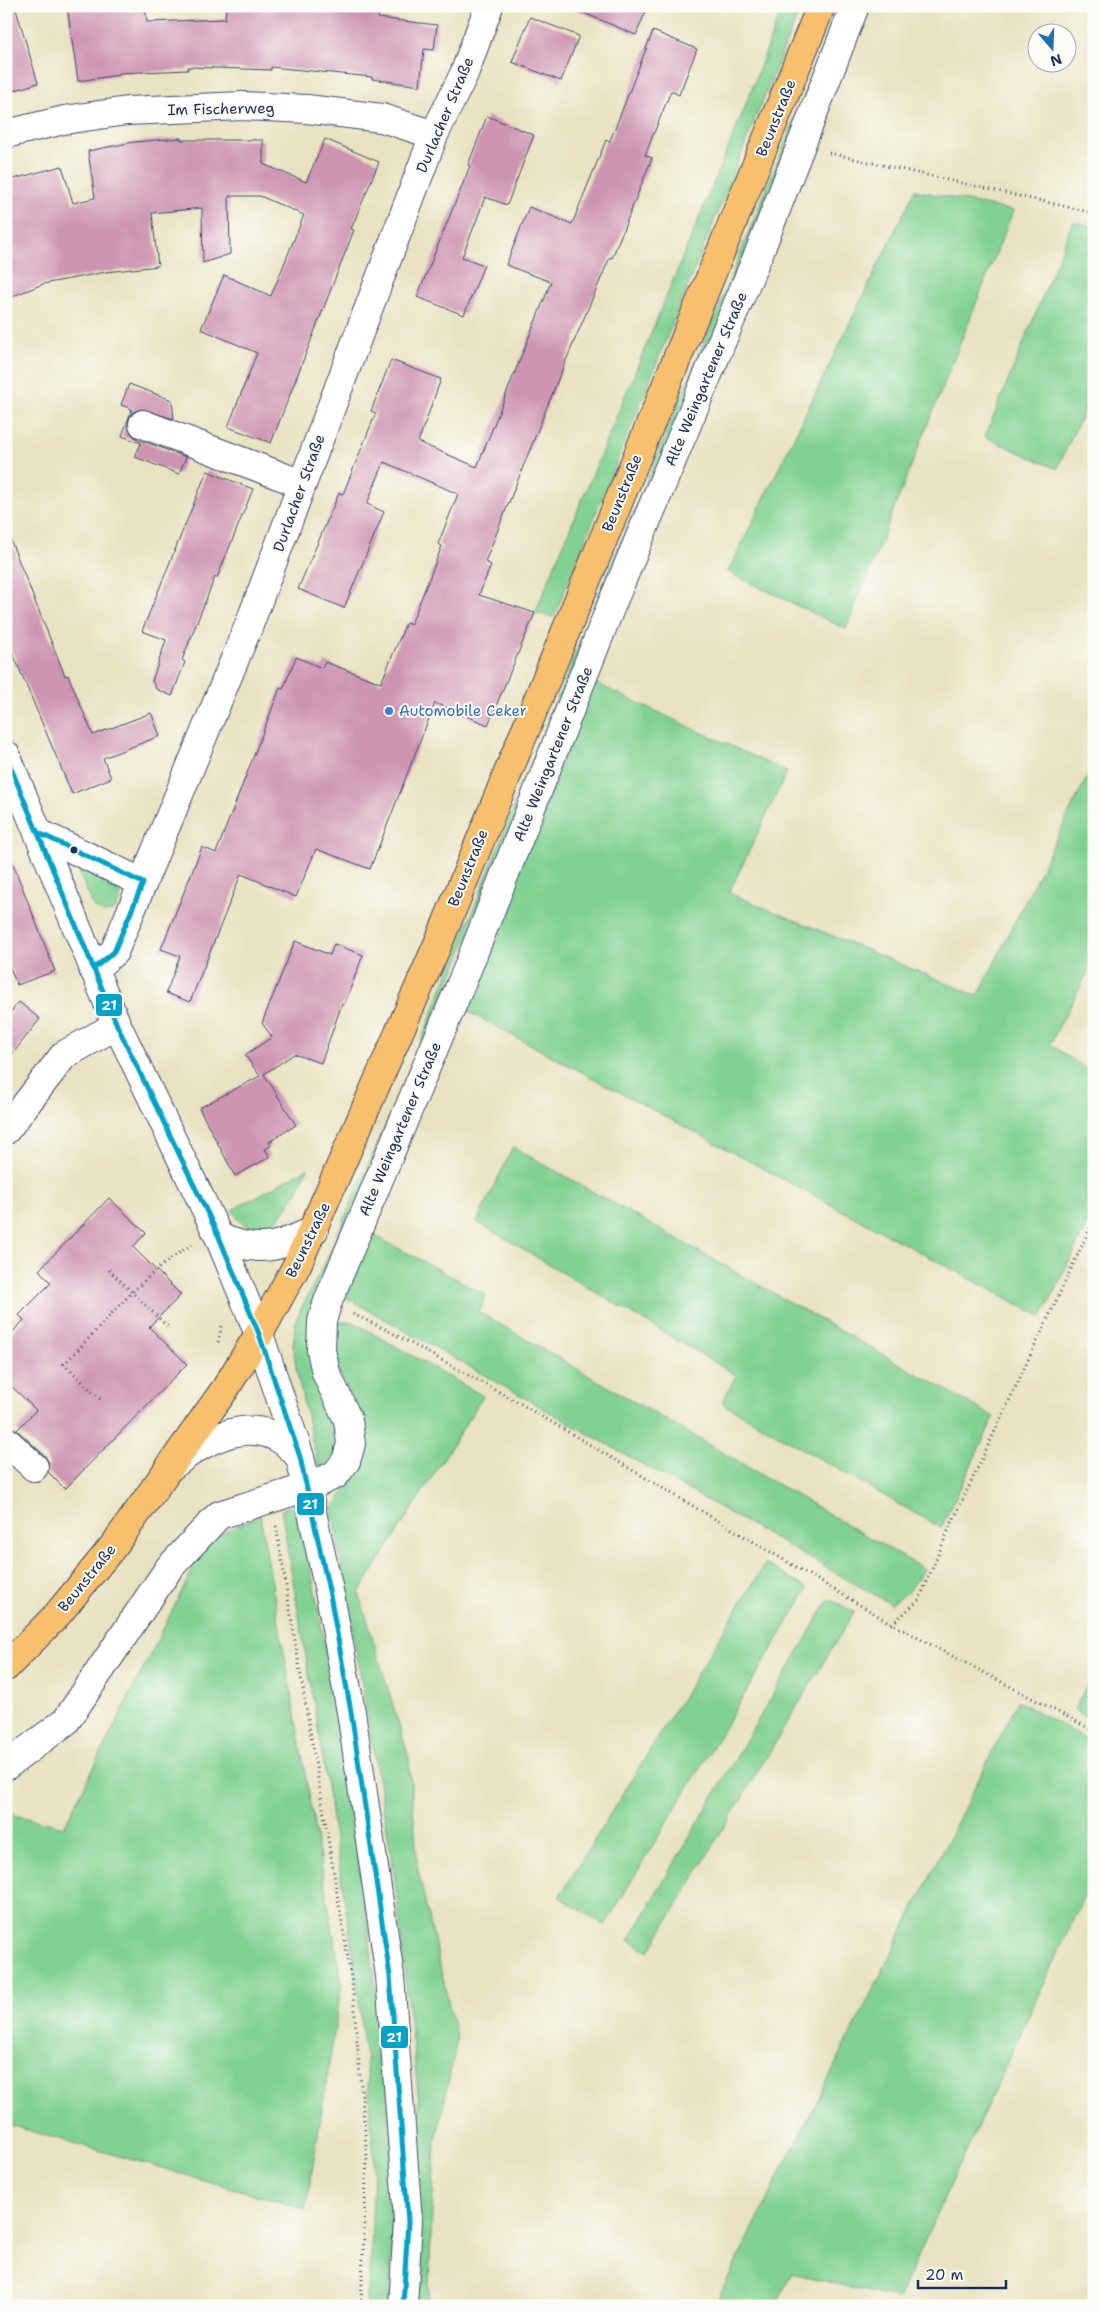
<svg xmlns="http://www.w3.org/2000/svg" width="1100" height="2312" font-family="'Shantell Sans',sans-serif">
<rect width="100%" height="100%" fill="#fdfcf7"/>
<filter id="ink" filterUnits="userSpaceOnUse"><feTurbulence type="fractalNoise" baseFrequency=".02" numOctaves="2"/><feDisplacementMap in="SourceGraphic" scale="10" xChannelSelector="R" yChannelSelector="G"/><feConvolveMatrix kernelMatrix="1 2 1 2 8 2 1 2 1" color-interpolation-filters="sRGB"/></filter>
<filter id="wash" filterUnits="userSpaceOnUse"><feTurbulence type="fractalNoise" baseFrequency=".0096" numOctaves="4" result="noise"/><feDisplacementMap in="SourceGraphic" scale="20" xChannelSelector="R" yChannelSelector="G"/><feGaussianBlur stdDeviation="1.12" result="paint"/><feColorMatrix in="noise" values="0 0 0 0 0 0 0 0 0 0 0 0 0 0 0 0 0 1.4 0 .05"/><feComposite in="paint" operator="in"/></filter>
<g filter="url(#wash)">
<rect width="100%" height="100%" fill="#e8e2c0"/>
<path fill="#81d292" stroke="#4e8078" d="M783 6H801L554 617 535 613 743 112Z
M841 6H850L318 1304 340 1421 338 1451 325 1467 318 1465 297 1374 293 1345 296 1319 328 1256 404 1084 595 604 703 345Z
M915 190 1013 211 846 629 728 572Z
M1073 222 1094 227V389L1057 469 985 437Z
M593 682 787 772 729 893 978 996 1094 763V961L1050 1044 1094 1074V1210L1042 1317 465 1010 491 947 515 879Z
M78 864 122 890 119 902 114 911 104 913 94 907 76 866Z
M513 1147 994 1417 941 1528 722 1403 736 1375 477 1222Z
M308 1168C299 1189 276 1242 245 1225 240 1222 235 1214 232 1210Z
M370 1233 486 1295 479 1312 924 1569 910 1590 891 1604 340 1294Z
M335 1322H353L483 1396 359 1593 409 1758 418 1870 457 2040 435 2145 428 2306H417L419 2102 406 1985 394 1871 332 1509C342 1496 363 1466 366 1450 374 1410 318 1369 335 1322Z
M288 1507 300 1510 343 1743 386 2063 392 2153V2246L389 2306H366L371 2256 374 2157 366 2062 356 1975 318 1728 281 1510Z
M260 1515 342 1984 306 2209 6 2124V1813L64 1827 207 1541Z
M765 1564 808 1589 605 1925 559 1897Z
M829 1599 854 1612 649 1952 629 1940Z
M1094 1671V1721L1074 1710Z
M1018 1701 1094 1743V1874L898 2299 792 2273 775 2306H714Z"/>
<g id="blocks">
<path fill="#ce95b2" d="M6 6H15L38 83 6 93Z
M67 6H145L147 22 225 19 226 6H316L379 12 378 18 437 25 434 50 424 49 420 86 372 79V77L271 67V70L188 67V70L119 73V75L78 81Z
M567 6H648L636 35Z
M530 17 579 36 561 81 512 62Z
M653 31 697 49 679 95 671 91 645 155 652 158 612 258 610 257 559 377 485 562 491 565 479 595 535 613 488 725 435 703 370 869 316 849 296 897 241 874 190 1002 166 993 180 956 161 949 202 847 216 853 280 688 283 689 296 657 322 668 325 662 381 683 406 623 411 624 442 546 438 544 458 494 384 462 367 504 384 512 344 608 298 589 339 493 343 494 376 413 371 411 391 360 441 379 418 442 477 467 551 282 506 265 529 207 572 224 606 140 610 141Z
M487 116 534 135 507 205 485 197 477 219 462 257 484 265 464 315 417 297 470 166 468 165Z
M181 138V140H263V164L306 182 325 139 379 162 351 229 354 230 271 443 228 427 257 353 201 329 224 275 271 296 304 215 260 196H229L230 254 203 263 202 208 152 213 158 266 106 272 43 284 6 299V181L62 166 73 203 95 198 88 151 134 142Z
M129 384 172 400 174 419 141 409 133 412 129 418 128 426 131 433 137 439 186 457 179 474 135 457 141 443 122 436 132 409 121 405Z
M207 471 253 489 217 578 215 577 182 660 185 662 172 696 156 689 152 681 166 640 142 631Z
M6 529 65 676 68 675 93 735 151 713 160 736 103 758 111 778 72 794 6 637Z
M6 851H8L55 971 17 985 6 958Z
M295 941 330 955 334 944 363 955 344 1005 342 1004 321 1063 294 1054 264 1074 296 1125 269 1142 271 1146 265 1149 270 1157 235 1176 199 1108 260 1076 245 1055 272 1037 262 1023Z
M19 1002 40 1019 6 1062V1018Z
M109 1198 146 1233 133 1247 181 1295 149 1327 187 1364 65 1489 48 1472 49 1463 45 1456 17 1430 36 1410 6 1381V1339L24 1320 19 1315 51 1283 39 1270Z"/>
</g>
</g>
<g filter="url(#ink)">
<use href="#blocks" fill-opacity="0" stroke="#3a4a6d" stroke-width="1"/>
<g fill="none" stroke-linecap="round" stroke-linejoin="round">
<g stroke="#3a4a6d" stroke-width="30">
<path id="minor" d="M6 134 64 120 127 111 243 106 307 109 382 118 434 135
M143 424 302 484
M6 755 117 1025 219 1237 259 1334 300 1457 331 1600 351 1712 390 1976 408 2221 403 2306
M39 833 143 883
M93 969 114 952 249 625 434 135 464 74 489 6
M6 1130 64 1055 117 1025
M219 1237C258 1254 277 1248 314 1230
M6 1441 34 1467
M172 1466C200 1443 244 1417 280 1439 287 1443 294 1451 300 1457
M6 1766 66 1721 169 1568 219 1515 308 1487 335 1475 346 1461 351 1444 348 1420 326 1373 321 1350 322 1321 328 1301 466 972 611 606 763 243 855 6"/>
</g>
<g stroke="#3a4a6d" stroke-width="30">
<path id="major" d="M6 1667 57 1615 115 1544 225 1389 259 1334 297 1265 440 939 821 6"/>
</g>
<path stroke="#3a4a6d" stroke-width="3" stroke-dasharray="1 4" stroke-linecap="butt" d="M829 153 1094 213
M109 1270 169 1328
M353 1314 385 1329 521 1404 892 1624 1094 1731
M218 1342 222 1324
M100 1399 64 1364C103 1325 144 1272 192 1245
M276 1526 352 1983 367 2156 361 2306
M892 1624 919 1600 948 1531 1094 1220
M277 2306 288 2303 297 2306"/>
<use href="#minor" stroke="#fff" stroke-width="28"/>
<use href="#major" stroke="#f8bf6c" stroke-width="28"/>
<g stroke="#fdfcf7" stroke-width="9">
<path id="bus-1" d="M6 756 117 1025 219 1237 259 1334 300 1457 331 1600 351 1712 390 1976 408 2221 403 2306
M39 833 143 883 114 952 93 969"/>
</g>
<use href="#bus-1" stroke="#01a3c8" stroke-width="5"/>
</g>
</g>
<circle fill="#3f7fe0" stroke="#fdfcf7" stroke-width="2" cx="389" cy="711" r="5"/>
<circle fill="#1b2f5e" stroke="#fdfcf7" stroke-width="2" cx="74" cy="850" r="4.5"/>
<g text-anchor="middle" stroke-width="4" stroke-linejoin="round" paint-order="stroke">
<g font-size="15" fill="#1b2f5e" stroke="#fdfcf7">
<text transform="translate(221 109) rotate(-1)" y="5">Im Fischerweg</text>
<text transform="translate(445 115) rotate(-67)" y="5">Durlacher Straße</text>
<text transform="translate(776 118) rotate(-68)" y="5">Beunstraße</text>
<text transform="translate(706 379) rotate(-67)" y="5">Alte Weingartener Straße</text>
<text transform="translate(299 493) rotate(-70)" y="5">Durlacher Straße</text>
<text transform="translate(622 493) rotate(-68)" y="5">Beunstraße</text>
<text transform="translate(553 754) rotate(-68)" y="5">Alte Weingartener Straße</text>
<text transform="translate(468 868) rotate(-68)" y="5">Beunstraße</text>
<text transform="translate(400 1129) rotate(-67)" y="5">Alte Weingartener Straße</text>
<text transform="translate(308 1240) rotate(-64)" y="5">Beunstraße</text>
<text transform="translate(87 1578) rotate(-51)" y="5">Beunstraße</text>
</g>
<g font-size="15" fill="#366cbe" stroke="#fdfcf7" text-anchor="start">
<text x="399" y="716">Automobile Ceker</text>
</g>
</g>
<g stroke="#fdfcf7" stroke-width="2">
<rect x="95" y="993" width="28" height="24" rx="5" fill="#01a3c8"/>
<rect x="296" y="1492" width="29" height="24" rx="5" fill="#01a3c8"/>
<rect x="380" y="2025" width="29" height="24" rx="5" fill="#01a3c8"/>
</g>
<g font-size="14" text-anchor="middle" font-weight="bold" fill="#fff">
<text x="109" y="1010">21</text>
<text x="310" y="1509">21</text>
<text x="394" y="2042">21</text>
</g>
<rect width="1100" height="2312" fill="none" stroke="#fdfcf7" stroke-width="25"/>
<g transform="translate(1052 48) rotate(161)"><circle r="24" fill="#fdfcf7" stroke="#a3aaba"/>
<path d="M0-4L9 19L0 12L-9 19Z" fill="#1f6fb2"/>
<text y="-8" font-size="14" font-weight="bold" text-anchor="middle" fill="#1b2f5e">N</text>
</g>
<path d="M918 2280v8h88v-8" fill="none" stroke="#1b2f5e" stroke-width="2.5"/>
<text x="925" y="2280" font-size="15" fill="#1b2f5e" stroke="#fdfcf7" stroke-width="4" paint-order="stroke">20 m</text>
</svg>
